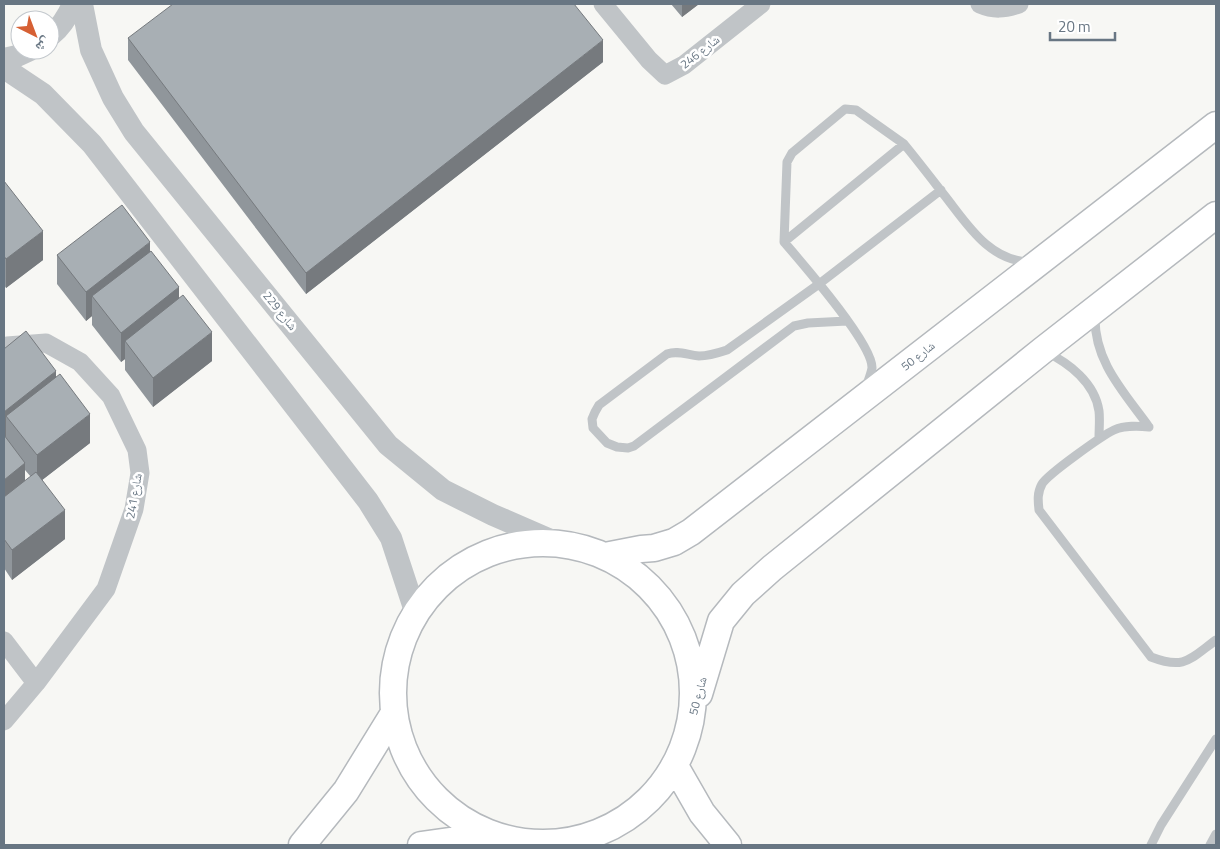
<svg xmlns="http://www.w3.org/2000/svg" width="1220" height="849" font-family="'Titillium Web','Noto Naskh Arabic',sans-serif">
<rect width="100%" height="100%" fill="#f7f7f4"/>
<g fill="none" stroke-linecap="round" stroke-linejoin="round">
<g stroke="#b5b9bd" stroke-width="29">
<path id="secondary" d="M393 693a150 150 0 1 1 300 0a150 150 0 1 1-300 0Z
M605 556 641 549 654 548 674 542 691 532 1216 125
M699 694 721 621 743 594 772 568 1043 350 1216 215
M675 766 702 813 728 845
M302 845 346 791 394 713
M421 845 492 835"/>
</g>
<path stroke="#c0c4c7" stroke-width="9" d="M784 242 904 144C918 161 931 178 945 196 967 224 989 261 1030 262
M1095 316C1094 362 1124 392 1149 427
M847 321 808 323 794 326 634 446 628 448 617 447 607 443 593 428 592 419 595 412 599 405 667 354C678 350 687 355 699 356 709 356 718 353 727 350L819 284 941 190
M1046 352C1069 363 1095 383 1099 411 1100 419 1099 429 1099 438
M866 387C868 381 871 374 872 368 873 344 802 263 784 242L787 162 792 153 845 109 856 110 904 144
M1149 427C1138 426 1125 425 1114 430 1103 435 1048 474 1042 484 1037 493 1038 501 1039 510L1151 657C1185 670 1190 659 1216 640
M1151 845 1161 825 1216 739
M1210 845 1216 834"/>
<path stroke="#c0c4c7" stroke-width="19" d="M603 4 649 60 665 75 684 65 761 4
M980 4C994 10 1004 9 1019 4
M4 348 7 346 46 343 80 362 111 396 137 450 140 473 134 509 106 589 36 683 4 721
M4 641 36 683"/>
<path stroke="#c0c4c7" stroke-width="22" d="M82 4 91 50 113 98 134 132 388 445 443 490 493 515 560 544
M50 36C60 28 68 16 73 4
M4 59 17 56 30 50
M4 68 43 94 92 144 368 501 391 538 416 614"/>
<use href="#secondary" stroke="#fff" stroke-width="26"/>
</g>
<path fill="#90969b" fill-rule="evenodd" d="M671 4H699L682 17Z
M128 38 603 62 306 294 128 60Z
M4 181 43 260 6 288 4 285Z
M150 251 179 299 212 361 153 407 125 370V359L121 362 92 325V316L86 321 57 284V255Z
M4 349 56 377 90 443 42 480 65 539 12 580 4 568ZM25 470 31 477 25 481Z"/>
<path fill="#767a7e" d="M682 4H699L682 17Z
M603 40V62L306 294V273Z
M43 231V260L6 288V259Z
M150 242V271L92 296V316L86 321V292Z
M179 287V317L125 341V359L121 362V333Z
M212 332V361L153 407V378Z
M56 371V400L6 416V439L4 441V412Z
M90 414V443L37 484V455Z
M25 463V493L4 509V480Z
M65 510V539L12 580V550Z"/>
<path fill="#a8afb4" stroke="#767a7e" d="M173 4H574L603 40 306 273 128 38Z
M4 181 43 231 6 259 4 256Z
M122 205 150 242 86 292 57 255Z
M151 251 179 287 121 333 92 296Z
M183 295 212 332 153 378 125 341Z
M26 331 56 371 4 412V349Z
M60 374 90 414 37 455 6 416Z
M4 435 25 463 4 480Z
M36 472 65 510 12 550 4 539V497Z"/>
<g text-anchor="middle" stroke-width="5" stroke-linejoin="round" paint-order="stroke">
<g font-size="12" fill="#687683" stroke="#fff">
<text transform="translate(700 52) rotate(-38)" y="4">شارع 246</text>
<text transform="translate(280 311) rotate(51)" y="4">شارع 229</text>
<text transform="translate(918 356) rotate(-38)" y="4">شارع 50</text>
<text transform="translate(134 496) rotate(-80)" y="4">شارع 241</text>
<text transform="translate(698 696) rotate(-75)" y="4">شارع 50</text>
</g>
</g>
<rect width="1220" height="849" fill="none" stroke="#687683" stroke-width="10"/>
<g transform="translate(35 35) rotate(138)"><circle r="24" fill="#ffffff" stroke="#c3c8cd"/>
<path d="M0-4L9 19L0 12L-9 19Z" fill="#d66034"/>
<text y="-8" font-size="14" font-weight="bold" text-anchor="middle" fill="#687683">ش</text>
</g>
<path d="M1050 32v8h65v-8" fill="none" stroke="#687683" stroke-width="2.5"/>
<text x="1058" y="32" font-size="15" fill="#687683" stroke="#ffffff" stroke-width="4" paint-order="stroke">20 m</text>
</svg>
